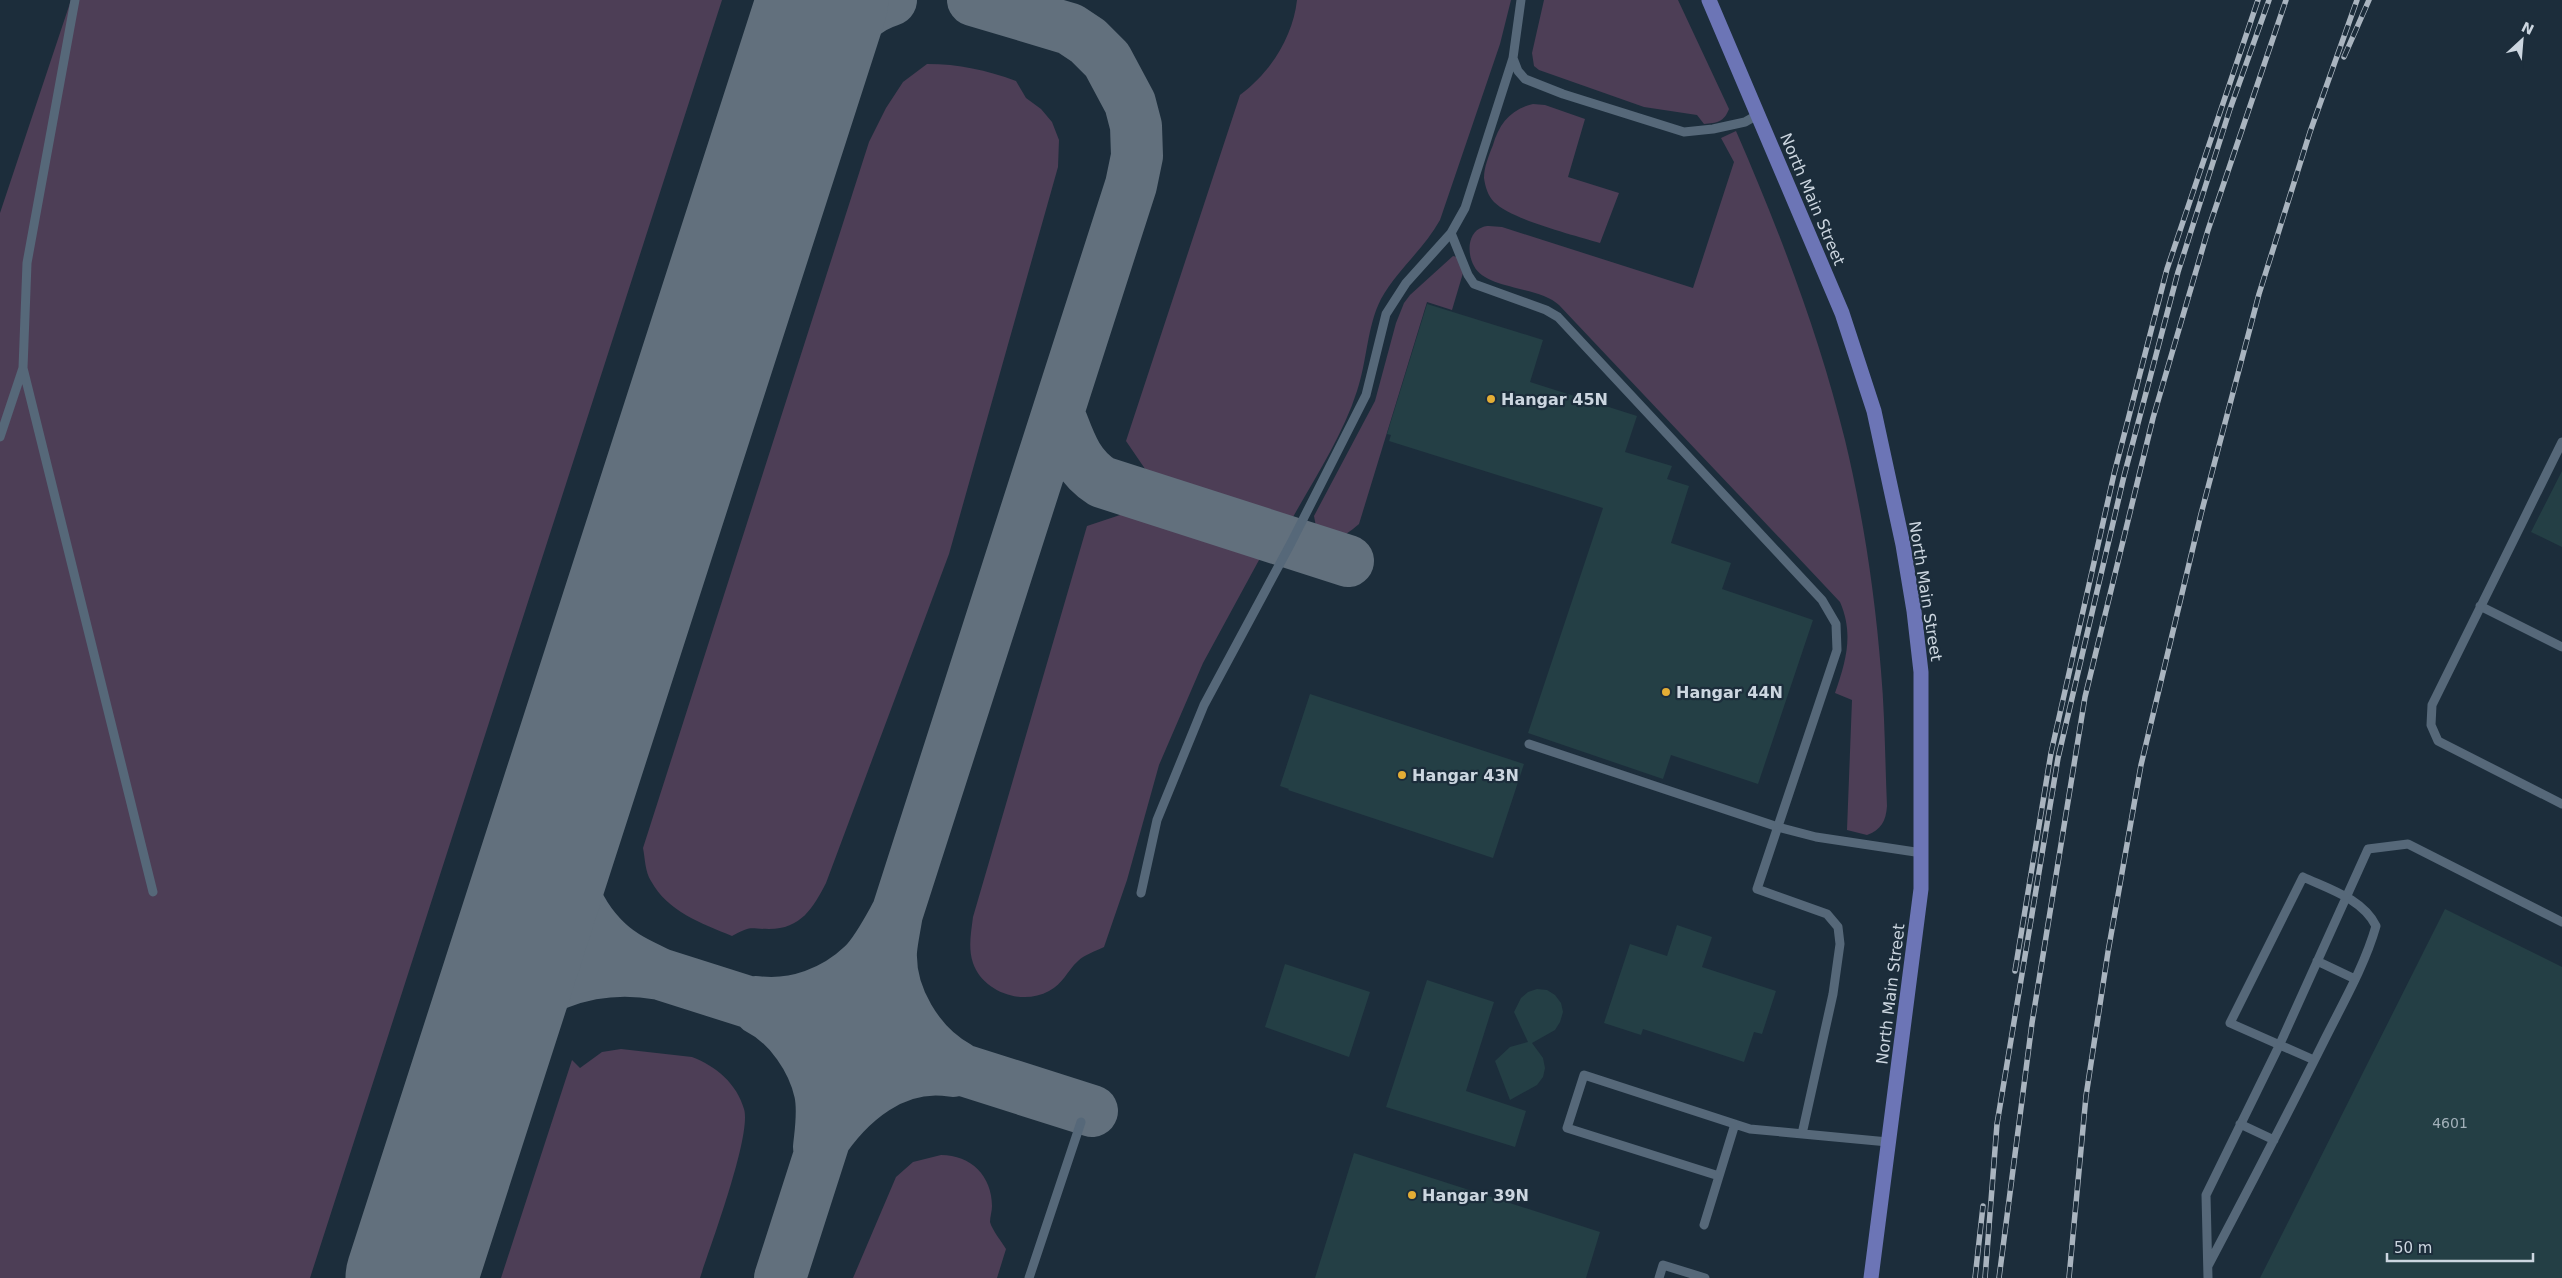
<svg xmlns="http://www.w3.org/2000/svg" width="2562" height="1278" font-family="'DejaVu Sans',sans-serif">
<rect width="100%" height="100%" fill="#1c2d3b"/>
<path fill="#4d3e56" d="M71 0H722L310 1278H0V213Z
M1297 0H1511L1500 44 1440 220C1424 249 1397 270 1381 299 1367 326 1367 362 1357 391 1342 438 1312 482 1288 526L1154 482 1126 441 1240 95C1270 73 1293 37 1297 0Z
M1544 0H1678L1729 109C1724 122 1717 123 1704 124L1697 115 1644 107 1539 70 1534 66 1532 53Z
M927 64C959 64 986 70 1016 81L1026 98 1041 109 1052 122 1059 140 1058 167 949 554 826 883C813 908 801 929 769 929 748 929 753 925 732 936 701 923 668 912 651 881 645 872 645 858 643 848L869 142 886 108 903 82Z
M1533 104 1545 105 1585 119 1568 177 1619 193 1600 243C1574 235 1512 220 1494 202 1488 196 1485 186 1484 178 1484 167 1489 155 1493 145 1499 124 1511 109 1533 104Z
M1736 131C1779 230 1819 334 1845 440 1863 515 1875 594 1881 671 1885 716 1885 761 1887 806 1886 821 1881 830 1867 835L1847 830 1852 700 1835 693C1846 661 1854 634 1840 602 1746 502 1652 404 1559 305 1540 286 1486 290 1474 266 1467 254 1467 232 1483 227 1488 225 1496 227 1502 227L1693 288 1734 162 1721 138Z
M1453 256 1457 257 1463 273 1452 310 1427 302 1359 524C1345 536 1334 544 1317 532L1314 516 1375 401 1396 323 1404 303 1410 295Z
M1138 509 1265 549 1203 663 1159 765 1127 880 1104 947C1096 951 1084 955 1078 961 1067 971 1063 984 1049 991 1022 1006 983 992 973 963 968 948 971 933 973 917L1087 526Z
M621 1049 692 1057C716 1066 737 1084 744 1109 752 1135 710 1247 700 1278H501L572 1060 580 1068 602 1052Z
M941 1155C971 1155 992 1176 992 1206 992 1211 990 1217 990 1222 992 1230 1002 1242 1006 1249L997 1278H853L896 1177 913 1162Z"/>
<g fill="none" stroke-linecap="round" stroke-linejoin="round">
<path stroke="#62707d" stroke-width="52" d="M780 134C805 90 839 15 891 0
M1058 412C1069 439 1075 465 1102 482L1348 561
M571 782C568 791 561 801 560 810 556 857 573 911 608 943 623 957 641 965 660 974
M756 1002C795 1007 835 992 863 965 877 951 887 931 897 913 895 926 892 939 891 951 889 996 918 1045 958 1067
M759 1009C789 1024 813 1060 820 1092 824 1110 821 1129 819 1147 848 1102 895 1061 953 1071
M473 1085C476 1074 478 1059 484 1048 516 985 594 962 660 974L1092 1111
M780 1278 1131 185 1137 156 1136 126 1130 103 1107 60 1088 41 1070 29 973 0"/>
<path stroke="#62707d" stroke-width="131" d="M411 1278 823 0"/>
</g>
<path fill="#243f45" d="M1427 304 1543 340 1530 382 1637 416 1625 452 1672 466 1667 479 1689 486 1671 543 1731 563 1722 589 1813 620 1758 784 1671 755 1663 779 1528 733 1603 508 1389 441 1391 435 1387 434Z
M2562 471V547L2531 532Z
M1310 694 1524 764 1493 858 1288 790 1289 789 1280 786Z
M2445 909 2562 967V1278H2260Z
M1677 925 1712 937 1702 967 1776 991 1762 1034 1754 1032 1744 1062 1643 1029 1641 1035 1604 1023 1630 944 1667 956Z
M1285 964 1370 992 1349 1057 1265 1027Z
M1427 980 1494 1002 1466 1091 1526 1111 1515 1147 1386 1107Z
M1537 989 1547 990 1555 995 1561 1003 1563 1012 1560 1022 1555 1030 1532 1043 1543 1058 1545 1068 1543 1077 1537 1085 1510 1100 1495 1061 1510 1047 1528 1042 1514 1012 1521 998 1528 992Z
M1354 1153 1600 1232 1586 1278H1315Z"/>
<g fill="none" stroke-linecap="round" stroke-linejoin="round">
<path stroke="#566879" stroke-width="9" d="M1521 0 1513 58 1518 71 1525 79 1563 94 1684 132 1713 129 1745 122 1759 114
M1451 233 1468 275 1474 284 1546 310 1558 317 1822 600 1836 624 1837 650 1757 889 1827 914 1838 927 1840 944 1833 994 1802 1134
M23 368 153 892
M0 437 23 368 27 263 75 0
M2562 442 2432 705 2431 725 2438 741 2562 804
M2480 606 2562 647
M1529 744 1778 827 1816 837 1922 853
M1141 893 1157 820 1204 705 1291 543 1366 395 1386 314 1406 283 1451 233 1465 208 1513 58
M2317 961 2355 979
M2240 1124 2274 1140
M1719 1176 1567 1128 1584 1075 1750 1129 1888 1142
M1704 1225 1735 1124
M2208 1266C2246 1194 2284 1121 2321 1047 2340 1008 2364 968 2376 926 2363 899 2329 889 2303 877L2230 1023 2314 1060
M1029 1278 1081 1122
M1659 1278 1663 1265 1705 1278
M2208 1278 2206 1195 2279 1046 2368 849 2408 844 2562 922"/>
<path stroke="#6c75b6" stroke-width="15" d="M1709 0 1842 313 1874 411 1903 545 1914 611 1921 672V889L1871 1278"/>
<g stroke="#a9b4bf" stroke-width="5.5">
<path id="rail" d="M2344 57 2369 0
M2015 971 2051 753 2114 474 2167 269 2258 0
M1975 1278 1983 1206
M1985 1278 1997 1124 2058 758 2124 476 2178 272 2230 109 2269 0
M1999 1278 2032 1023 2085 697 2153 418 2208 230 2286 0
M2069 1278 2086 1096 2108 952 2141 765 2201 514 2259 294 2310 132 2357 0"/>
</g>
<use href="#rail" stroke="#1c2d3b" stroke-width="4" stroke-dasharray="11" stroke-linecap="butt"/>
</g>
<g fill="#e4ae35" stroke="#1c2d3b" stroke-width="2">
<circle cx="1491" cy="399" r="5"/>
<circle cx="1666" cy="692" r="5"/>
<circle cx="1402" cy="775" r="5"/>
<circle cx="1412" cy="1195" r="5"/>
</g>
<g text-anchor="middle" stroke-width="4.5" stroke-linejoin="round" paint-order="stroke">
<g font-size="14" fill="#a2b0b9">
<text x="2450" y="1128">4601</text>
</g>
<g font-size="16" fill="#ccd6e0" stroke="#1c2d3b">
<text transform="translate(1813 199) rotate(67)" y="6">North Main Street</text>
<text transform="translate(1926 591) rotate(81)" y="6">North Main Street</text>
<text transform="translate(1890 994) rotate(-83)" y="6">North Main Street</text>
</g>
<g font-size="16" font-weight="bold" fill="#ccd6e0" stroke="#1c2d3b" text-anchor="start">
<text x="1501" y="405">Hangar 45N</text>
<text x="1676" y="698">Hangar 44N</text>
<text x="1412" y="781">Hangar 43N</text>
<text x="1422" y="1201">Hangar 39N</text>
</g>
</g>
<g transform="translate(2522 40) rotate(26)" stroke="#1c2d3b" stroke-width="4" paint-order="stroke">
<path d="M0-4L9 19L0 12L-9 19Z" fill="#ccd6e0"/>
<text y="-8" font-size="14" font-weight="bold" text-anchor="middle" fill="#ccd6e0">N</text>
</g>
<path d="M2387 1253v8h146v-8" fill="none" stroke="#ccd6e0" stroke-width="2.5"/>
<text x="2394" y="1253" font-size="15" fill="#ccd6e0" stroke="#1c2d3b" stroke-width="4" paint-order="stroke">50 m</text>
</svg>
